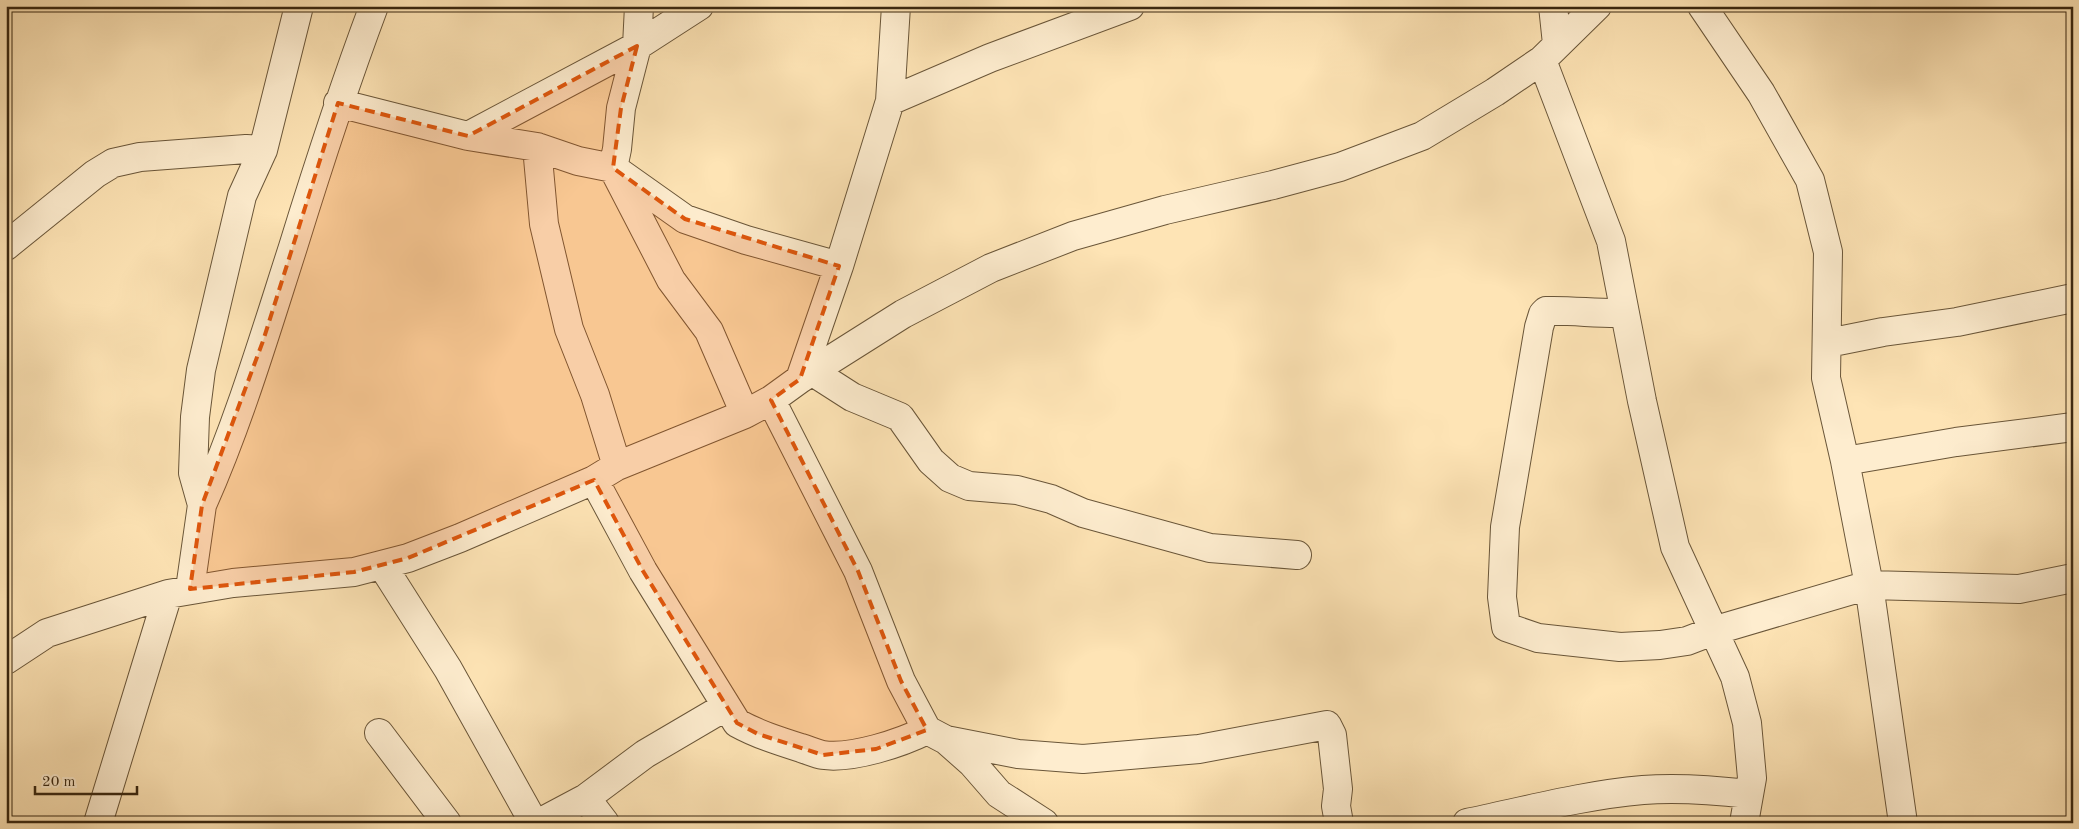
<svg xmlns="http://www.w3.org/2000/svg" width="2079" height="829" font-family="'Old Standard TT',serif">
<rect width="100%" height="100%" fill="#fee4b5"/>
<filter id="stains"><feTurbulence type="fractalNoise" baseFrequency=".004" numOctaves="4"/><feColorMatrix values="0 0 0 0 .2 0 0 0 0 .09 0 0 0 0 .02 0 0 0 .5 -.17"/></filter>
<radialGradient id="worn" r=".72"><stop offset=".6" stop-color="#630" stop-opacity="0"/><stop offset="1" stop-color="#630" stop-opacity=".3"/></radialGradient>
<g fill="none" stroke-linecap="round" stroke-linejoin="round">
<g stroke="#6a5639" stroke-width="30">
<path id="minor" d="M639 6 637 46 621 108 617 149 613 168 671 280 709 331 745 414
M1553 6 1557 44
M1702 6 1761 93 1810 180 1828 252 1826 378 1845 461 1869 585 1903 823
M1542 60 1611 241 1642 401 1675 547 1735 677 1747 723 1752 778 1744 823
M890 101 990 58 1130 6
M338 103 468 136 637 46 699 6
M468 136 537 147 578 161 613 168 685 219 746 240 839 266
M537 147 544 224 569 329 595 395 617 466
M6 246 95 174 113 163 140 157 246 149 263 150
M1624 313C1598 314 1572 310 1546 311L1543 314 1539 327 1505 527 1502 597 1506 627 1538 638 1620 647 1660 645 1687 641 1713 631 1869 585 2019 589 2073 578
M1828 343 1883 332 1957 322 2073 298
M813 372 852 397 900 417 931 461 950 478 969 486 1017 490 1051 499 1083 513 1210 548 1297 555
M800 379 839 266 890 101 896 6
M771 400 858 571 901 681 927 730
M1845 461 1956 442 2073 427
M594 480 643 571 737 723C757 734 779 741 801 748 808 750 816 754 823 755 853 759 901 743 927 730L946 740 972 763 999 794 1044 823
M202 505C239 422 265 334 293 247 318 166 344 86 374 6
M382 565 448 669 534 823
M190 589 202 505 193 473 195 417 201 370 242 196 263 150 299 6
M6 660 47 633 168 594 233 583 354 572 408 558 460 538 594 480 617 466 745 414 771 400 800 379 903 314 991 268 1073 236 1165 210 1273 185 1340 167 1422 136 1495 92 1542 60 1597 6
M379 733 447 823
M946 740 1018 754 1083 759 1199 749 1327 725 1332 735 1338 789 1336 806 1339 823
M586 798 605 823
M98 823 168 594
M539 823 586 798 645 754 725 707
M1467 823C1525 811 1584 795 1643 790 1679 787 1714 790 1749 794"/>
</g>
<use href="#minor" stroke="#feedcf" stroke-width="28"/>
</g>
<path fill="#df560c" fill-opacity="0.2" stroke="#df560c" stroke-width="4" stroke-dasharray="10 6" stroke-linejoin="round" d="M637 46 621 108 613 168 685 219 839 266 800 379 771 400 858 571 901 681 927 730 876 749 823 755 758 734 737 723 643 571 594 480 408 558 354 572 190 589 202 505 263 341 338 103 468 136Z"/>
<rect width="2079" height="829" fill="none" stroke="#fee4b5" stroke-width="25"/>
<rect x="8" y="8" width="2064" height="814" fill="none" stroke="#392710" stroke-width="2.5"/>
<rect x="12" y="12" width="2054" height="804" fill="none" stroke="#392710"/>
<path d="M35 786v8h102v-8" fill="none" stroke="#392710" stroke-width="2.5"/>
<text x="42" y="786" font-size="15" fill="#392710" stroke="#feedcf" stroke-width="4" paint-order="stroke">20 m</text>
<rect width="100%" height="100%" filter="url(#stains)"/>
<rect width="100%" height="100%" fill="url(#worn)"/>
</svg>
